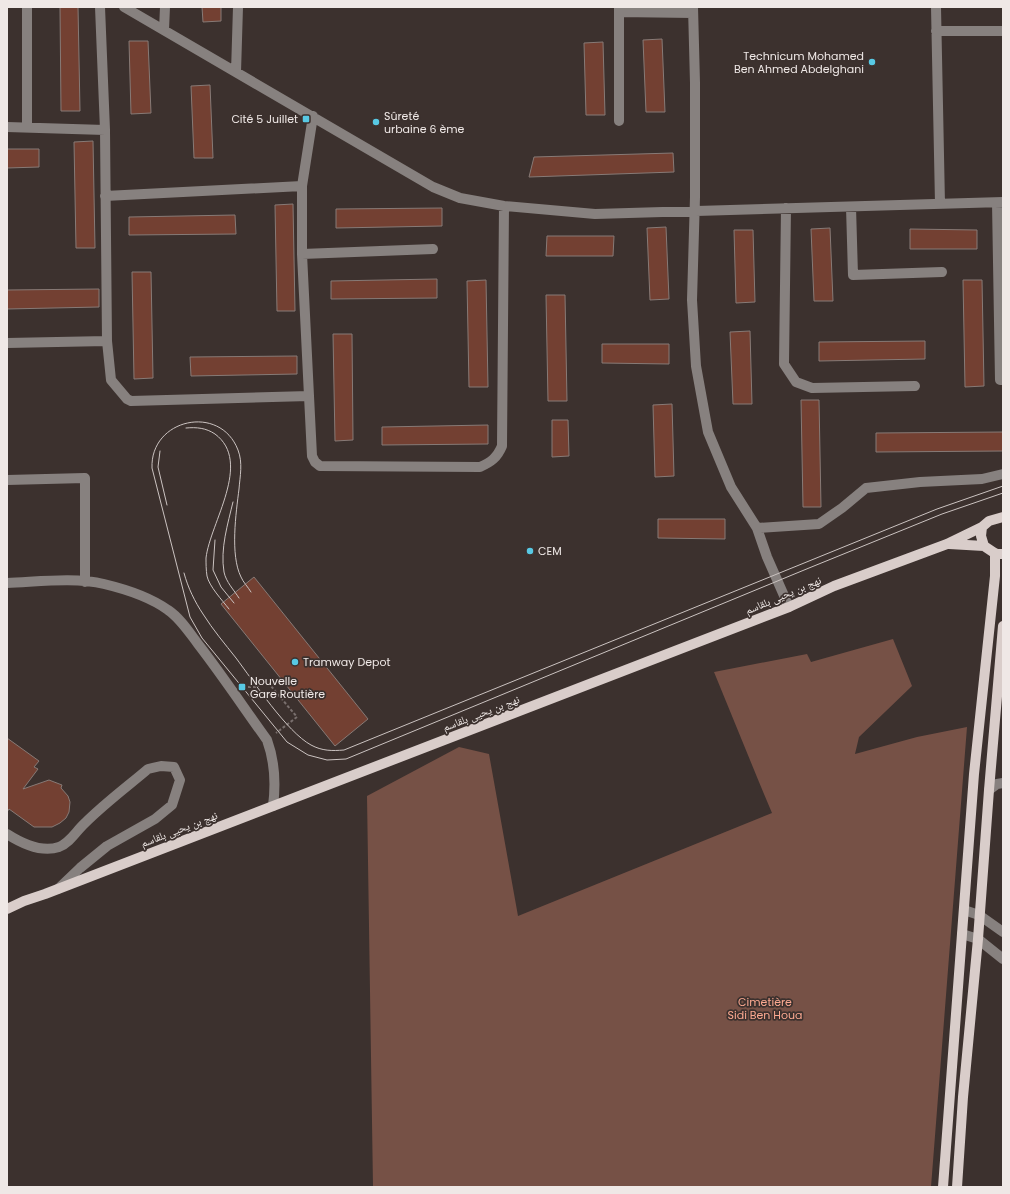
<svg xmlns="http://www.w3.org/2000/svg" width="1010" height="1194" font-family="Poppins,'Noto Naskh Arabic',sans-serif">
<rect width="100%" height="100%" fill="#3c312e"/>
<path fill="#765146" d="M893 639 912 686 859 737 855 754 917 737 967 727 931 1187H373L367 796 459 747 489 754 518 916 772 813 759 782 714 672 807 654 811 662Z"/>
<path fill="#734032" stroke="#877a76" d="M60 7H78L80 111H61Z
M202 7H221V21L203 22Z
M662 39 665 112H646L643 40Z
M129 41H148L151 113 131 114Z
M603 42 605 115H586L584 43Z
M210 85 213 158H194L191 86Z
M93 141 95 248H76L74 142Z
M7 149H39V167L7 168Z
M673 153 674 172 529 177 534 157Z
M293 204 295 311H277L275 205Z
M442 208V226L336 228V209Z
M235 215 236 234 129 235V217Z
M666 227 669 299 650 300 647 228Z
M830 228 833 301H814L811 229Z
M910 229 977 230V249H910Z
M734 230H753L755 302 736 303Z
M547 236H614L613 256H546Z
M132 272H151L153 378 134 379Z
M437 279V298L331 299V281Z
M486 280 488 387H469L467 281Z
M963 280H982L984 386 965 387Z
M99 289V307L7 309V290Z
M546 295H565L567 401H548Z
M750 331 752 404H733L730 332Z
M333 334H352L353 440 335 441Z
M925 341V359L819 361V342Z
M602 344H669V364L602 363Z
M297 356V374L191 376 190 357Z
M801 400H819L821 507H803Z
M672 404 674 476 655 477 653 405Z
M552 420H568L569 456 552 457Z
M488 425V444L382 445V427Z
M1003 432V451L876 452V433Z
M658 519H725V539L658 538Z
M254 577 368 719 335 746 221 604Z
M7 738 39 761 34 767 38 769 23 789 49 780 62 785 61 788 68 796 70 802 69 812 66 818 60 823 52 827H34L9 809 7 812Z"/>
<g fill="none" stroke-linecap="round" stroke-linejoin="round">
<path stroke="#796f6d" stroke-width="2" stroke-dasharray="3 2" stroke-linecap="butt" d="M243 687H257L265 679 297 717 276 733"/>
<path stroke="#87817f" stroke-width="10" d="M100 7 105 130 107 341 111 380 127 399 131 401 309 396 312 456 315 462 320 466 480 467C491 462 497 458 502 446L504 206
M124 7 433 187 460 198 504 206 595 214 1003 202
M693 7 695 83V197L692 300 696 366 708 432 731 487 757 528 767 557 789 607
M936 7 940 204
M619 12 693 13
M164 30 165 7
M936 31H1003
M236 72 238 7
M619 121V7
M7 127 105 130
M27 127V7
M105 196 302 186
M997 203 1000 380H1003
M851 207 853 275 942 272
M786 208 784 364 796 382 812 388 915 386
M302 254 433 249
M7 343 107 341
M309 396 302 254V186L313 116
M7 480 85 478V582
M757 528 819 524 842 508 866 488 920 482 982 479 1003 474
M7 583C37 582 75 577 104 584 125 589 150 597 168 610 180 618 189 632 198 644 222 675 244 708 267 740 275 762 276 783 273 806
M989 790 997 784 1003 783
M7 834C21 843 41 853 59 847 71 842 76 831 85 823 105 803 128 786 148 769L161 766 174 767 180 780 172 805 155 819 107 846 80 868 58 889
M964 910 979 915 1003 932
M962 934 978 939 1003 959"/>
<path stroke="#d9cdca" stroke-width="10" d="M982 527 981 536 984 546 996 554H1003
M949 544 984 546
M7 909 24 901 45 894 789 607 834 586 947 544 982 527 989 521 1003 517
M943 1187 974 774 995 576V553
M957 1187 963 1097 978 939 989 790 1003 626"/>
<path stroke="#cbc3c1" stroke-width="1" d="M186 428C197 427 206 428 215 434 253 462 210 523 206 558 206 563 206 570 207 576 209 586 222 600 229 609
M160 451 158 467 167 505
M233 502C228 523 220 549 224 572 226 582 234 590 239 598
M215 540 213 570 221 587 234 603
M184 573C188 588 195 602 203 614 213 630 225 644 236 658 254 682 287 732 311 745 322 751 332 751 344 750L937 509 1003 486
M251 592C248 587 243 582 241 577 230 555 236 513 239 489 240 476 243 463 238 450 220 403 150 419 152 468L190 617 202 638 287 742 308 755 327 760 346 759 809 568 942 514 1003 493"/>
</g>
<g fill="#58c9e4" stroke="#3c312e" stroke-width="1.5">
<circle cx="872" cy="62" r="4"/>
<rect x="302" y="115" width="8" height="8" rx="2"/>
<circle cx="376" cy="122" r="4"/>
<circle cx="530" cy="551" r="4"/>
<circle cx="295" cy="662" r="4"/>
<rect x="238" y="683" width="8" height="8" rx="2"/>
</g>
<g text-anchor="middle" stroke-width="3.5" stroke-linejoin="round" paint-order="stroke">
<g font-size="11" fill="#efe8e6" stroke="#3c312e" text-anchor="start">
<text x="864" y="60" text-anchor="end">Technicum Mohamed<tspan x="864" dy="13">Ben Ahmed Abdelghani</tspan></text>
<text x="384" y="120">Sûreté<tspan x="384" dy="13">urbaine 6 ème</tspan></text>
<text x="298" y="123" text-anchor="end">Cité 5 Juillet</text>
<text x="538" y="555">CEM</text>
<text x="303" y="666">Tramway Depot</text>
<text x="250" y="685">Nouvelle<tspan x="250" dy="13">Gare Routière</tspan></text>
</g>
<g font-size="11" fill="#efe8e6" stroke="#3c312e">
<text transform="translate(783 595) rotate(-23)" y="4">نهج بن يحيى بلقاسم</text>
<text transform="translate(481 713) rotate(-21)" y="4">نهج بن يحيى بلقاسم</text>
<text transform="translate(179 829) rotate(-21)" y="4">نهج بن يحيى بلقاسم</text>
</g>
<g font-size="11" fill="#fba890" stroke="#3c312e">
<text x="765" y="1006">Cimetière<tspan x="765" dy="13">Sidi Ben Houa</tspan></text>
</g>
</g>
<rect width="1010" height="1194" fill="none" stroke="#efe8e6" stroke-width="16"/>
</svg>
